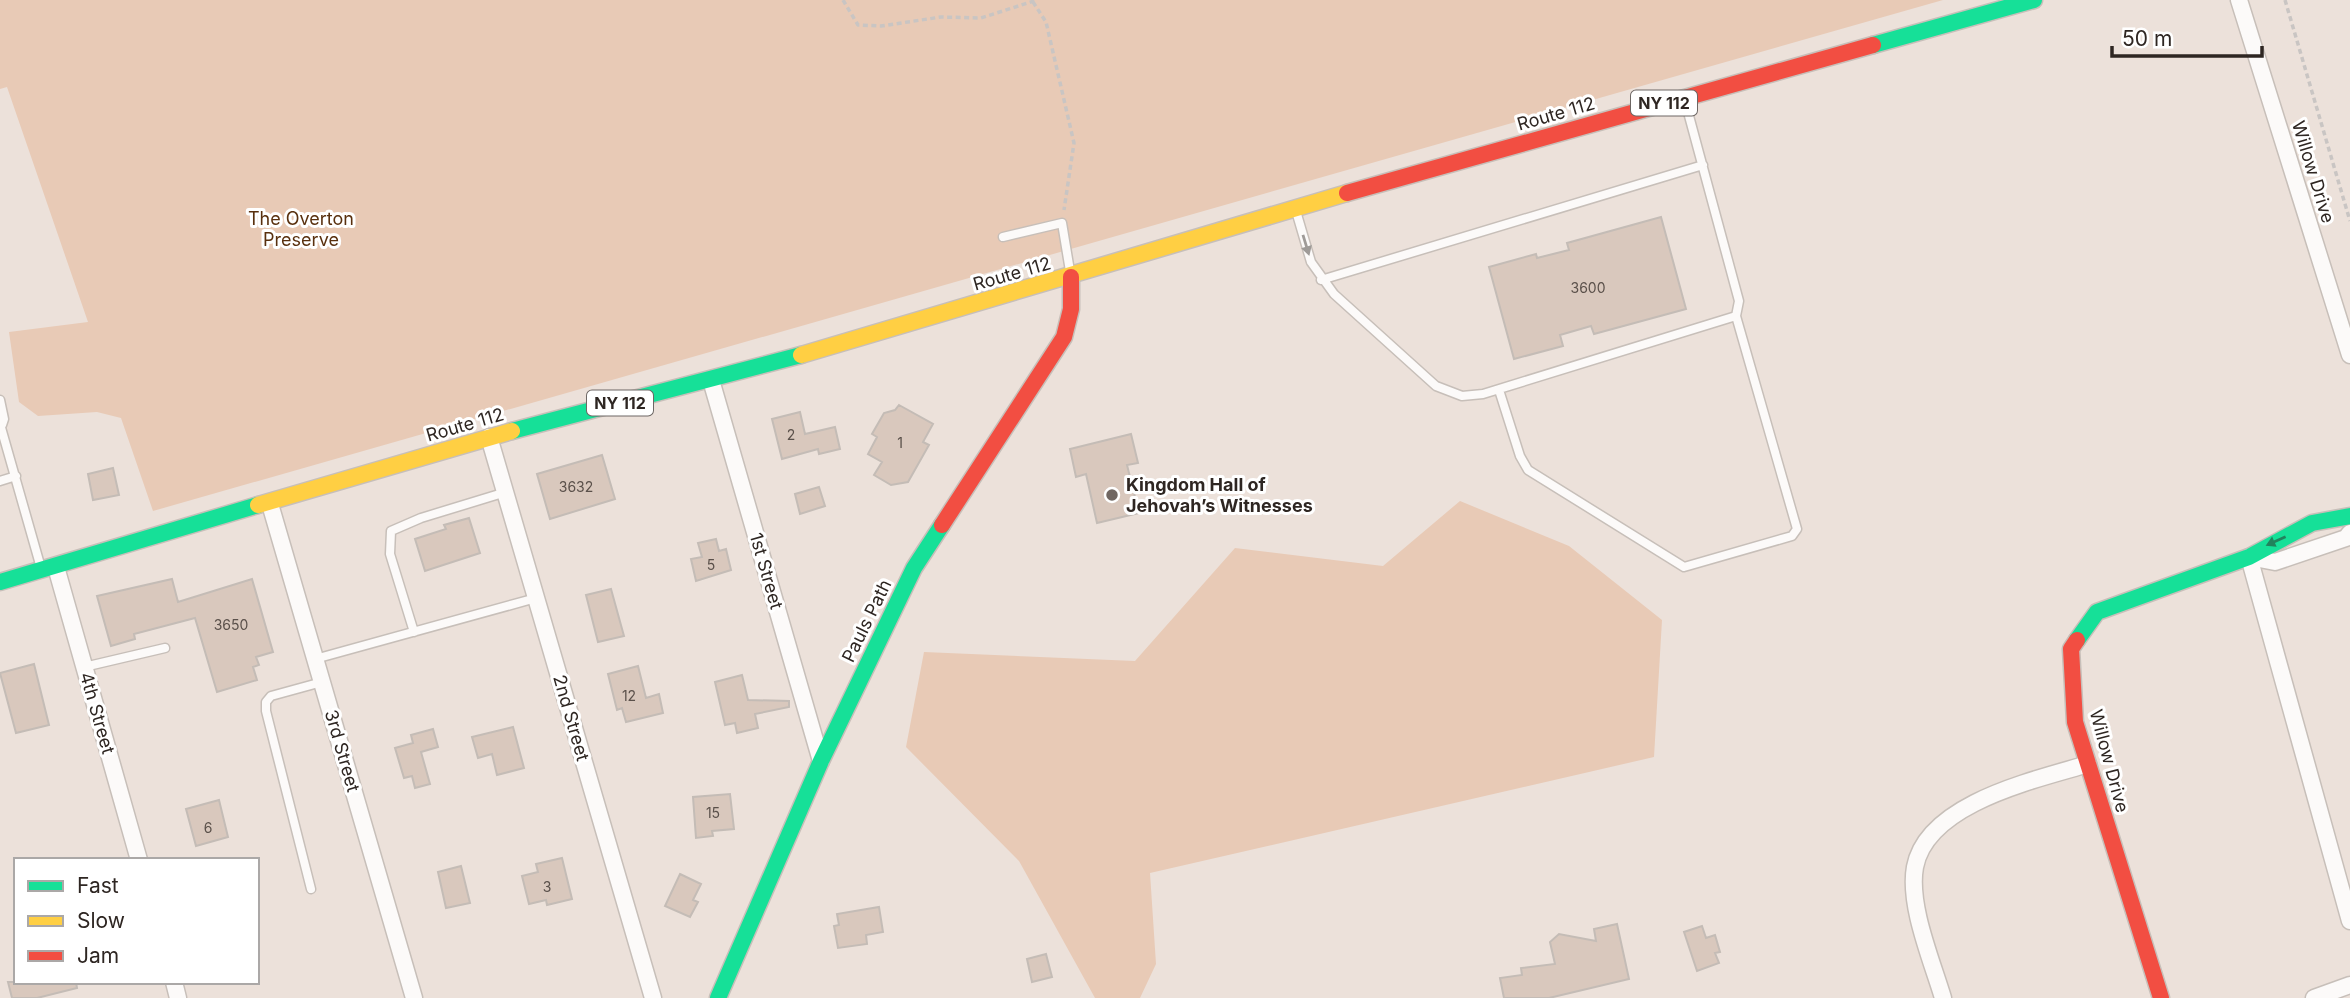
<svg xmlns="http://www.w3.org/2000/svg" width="2350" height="998" font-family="Inter,sans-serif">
<rect width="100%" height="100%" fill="#ece1da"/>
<path fill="#e8cab6" d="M0 0H1943L153 511 121 418 97 412 38 416 19 402 9 332 88 322 7 87 0 89Z
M1460 501 1569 546 1662 620 1654 757 1150 873 1156 964 1140 998H1095L1019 861 906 747 924 652 1135 661 1235 548 1383 566Z"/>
<path fill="#d9c8bd" stroke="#c4bcb6" stroke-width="2" d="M1661 217 1686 309 1594 334 1591 326 1560 335 1563 346 1514 359 1489 267 1536 254 1537 258 1569 250 1567 243Z
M899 405 933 424 923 442 929 445 908 482 891 485 874 475 882 462 868 454 877 437 872 434 884 413 895 410Z
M800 412 805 434 835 427 840 449 819 454 818 449 782 459 772 419Z
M1131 434 1138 463 1127 465 1139 513 1097 523 1086 474 1076 477 1070 449Z
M602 455 615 499 550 519 537 474Z
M113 468 119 495 93 500 88 474Z
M819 487 825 506 800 514 795 494Z
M469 518 480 553 425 571 415 539 446 529 444 525Z
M716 539 719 551 726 549 731 570 696 581 691 559 702 557 698 543Z
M172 579 178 602 252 579 273 652 256 657 259 665 253 667 257 680 217 692 195 618 134 634 135 639 111 646 97 596Z
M611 589 624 636 598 642 586 595Z
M34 664 49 725 16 733 0 673Z
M638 666 646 698 659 694 663 713 626 722 622 708 617 710 608 674Z
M742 675 748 700 789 701V707L755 714 758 728 737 733 735 723 725 725 715 682Z
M513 727 524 768 497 775 492 754 478 758 472 737Z
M433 729 438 747 421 752 430 784 415 788 412 776 404 778 395 748 413 743 411 735Z
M730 794 734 829 712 831 713 836 696 838 693 797Z
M219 800 228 837 196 846 186 809Z
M562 858 572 899 547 905 546 900 529 904 522 876 538 872 536 864Z
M461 866 470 903 446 908 438 872Z
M680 874 701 884 693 900 698 902 690 917 665 906Z
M879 907 883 932 866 935 867 944 838 948 834 926 839 925 837 914Z
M1617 924 1629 979 1549 998H1504L1500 978 1522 975 1521 968 1555 964 1550 942 1559 934 1596 941 1594 929Z
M1702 926 1706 938 1715 935 1720 952 1715 953 1719 963 1697 971 1684 932Z
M1046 954 1052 977 1032 982 1027 959Z
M8 982H76L77 988 37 998H12Z"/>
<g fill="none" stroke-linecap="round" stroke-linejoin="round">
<g stroke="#c7bfb9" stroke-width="11">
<path id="lane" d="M1296 211 1311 262 1334 294 1436 386 1462 396 1483 394 1736 316 1739 301 1685 101
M1003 237 1062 223 1070 271
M1321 280 1703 165
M1499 390 1520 456 1528 470 1684 567 1792 536 1797 529 1736 316
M0 400 4 419 2 425
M0 424 41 568
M0 481 16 476
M414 632 390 554 391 531 421 518 506 492
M315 659 536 598
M84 667 165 648
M311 889 266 711V702L271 696 322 682"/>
</g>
<g stroke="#c7bfb9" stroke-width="19">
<path id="street" d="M2239 0 2350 355
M711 380 821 761
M489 437 653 998
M270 504 414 998
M2350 533 2346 538 2275 562 2249 557 2350 921
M56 567 139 860
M174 982 178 998
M1943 998C1932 961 1908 905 1915 867 1927 803 2035 780 2088 764
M2314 998 2350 985"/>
</g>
<g stroke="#c7bfb9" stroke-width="19">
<path id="fast" d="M1873 45 2034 0
M512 431 801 355
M0 582 258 505
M2077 640 2097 612 2249 557 2312 523 2350 516
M718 998 821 761 914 568 942 525"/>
</g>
<g stroke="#c7bfb9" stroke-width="19">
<path id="slow" d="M801 355 1347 193
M258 505 512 431"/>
</g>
<g stroke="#c7bfb9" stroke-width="19">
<path id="jam" d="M1347 193 1873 45
M942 525 1064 337 1071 309V277
M2077 640 2071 649 2075 722 2161 998"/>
</g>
<path stroke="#c9c5c3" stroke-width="3.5" stroke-dasharray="5 3.5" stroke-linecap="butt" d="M843 0 858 25 881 26 941 17 981 18 1037 0
M2285 0 2350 221
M1033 2 1046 22 1074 143 1064 210"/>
<use href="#lane" stroke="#fcfaf9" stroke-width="8"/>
<use href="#street" stroke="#fcfaf9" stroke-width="16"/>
<use href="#fast" stroke="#16e098" stroke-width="16"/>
<use href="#slow" stroke="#ffcf43" stroke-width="16"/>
<use href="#jam" stroke="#f24e42" stroke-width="16"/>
</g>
<defs><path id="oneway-solid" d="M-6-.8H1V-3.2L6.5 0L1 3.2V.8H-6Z" transform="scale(1.75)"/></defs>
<use fill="#9f9b98" href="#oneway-solid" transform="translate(1306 245) rotate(73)"/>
<use fill="#22835d" href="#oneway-solid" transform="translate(2276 541) rotate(156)"/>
<circle fill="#706762" stroke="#fff" stroke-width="2.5" cx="1112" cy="495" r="7"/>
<g text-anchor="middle" stroke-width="6" stroke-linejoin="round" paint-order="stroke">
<g font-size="14" fill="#5a504a">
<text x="1588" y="293">3600</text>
<text x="791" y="440">2</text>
<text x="900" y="448">1</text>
<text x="576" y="492">3632</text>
<text x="711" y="570">5</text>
<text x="231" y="630">3650</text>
<text x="629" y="701">12</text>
<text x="713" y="818">15</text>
<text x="208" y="833">6</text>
<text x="547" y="892">3</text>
</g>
<g fill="#fff" stroke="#6d6764" stroke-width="2">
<rect x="1631" y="90.5" width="66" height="25" rx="5"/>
<rect x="587" y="390.5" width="66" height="25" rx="5"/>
</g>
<g font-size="16" font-weight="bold" fill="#2e2622">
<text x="1664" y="109">NY 112</text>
<text x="620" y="409">NY 112</text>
</g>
<g font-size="18" fill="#2e2622" stroke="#fff">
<text transform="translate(1556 114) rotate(-16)" y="6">Route 112</text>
<text transform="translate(2313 172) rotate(73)" y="6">Willow Drive</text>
<text transform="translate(1012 274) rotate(-16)" y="6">Route 112</text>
<text transform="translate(465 425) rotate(-16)" y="6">Route 112</text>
<text transform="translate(766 571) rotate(74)" y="6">1st Street</text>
<text transform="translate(867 621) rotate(-64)" y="6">Pauls Path</text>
<text transform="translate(97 713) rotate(74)" y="6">4th Street</text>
<text transform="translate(571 718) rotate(74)" y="6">2nd Street</text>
<text transform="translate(342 751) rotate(74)" y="6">3rd Street</text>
<text transform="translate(2109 761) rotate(75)" y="6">Willow Drive</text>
</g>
<g font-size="18" fill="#59300e" stroke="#fff">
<text x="301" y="225">The Overton<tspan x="301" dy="21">Preserve</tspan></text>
</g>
<g font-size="18" font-weight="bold" fill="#2e2622" stroke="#fff" text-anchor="start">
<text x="1126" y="491">Kingdom Hall of<tspan x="1126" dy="21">Jehovah’s Witnesses</tspan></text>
</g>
</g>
<rect x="14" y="858" width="245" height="126" fill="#ffffff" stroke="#aba8a7" stroke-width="2"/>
<rect x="28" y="881" width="35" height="10" fill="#16e098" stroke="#aba8a7" stroke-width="2"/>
<text x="77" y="893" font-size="21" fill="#2e2622">Fast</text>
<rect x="28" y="916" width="35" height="10" fill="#ffcf43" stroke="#aba8a7" stroke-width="2"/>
<text x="77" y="928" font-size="21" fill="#2e2622">Slow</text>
<rect x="28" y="951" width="35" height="10" fill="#f24e42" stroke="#aba8a7" stroke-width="2"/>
<text x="77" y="963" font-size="21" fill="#2e2622">Jam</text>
<path d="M2112 46v10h150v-10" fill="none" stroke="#2e2622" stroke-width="3.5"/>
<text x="2122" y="46" font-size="21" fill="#2e2622" stroke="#ffffff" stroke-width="5" paint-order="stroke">50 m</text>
</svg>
